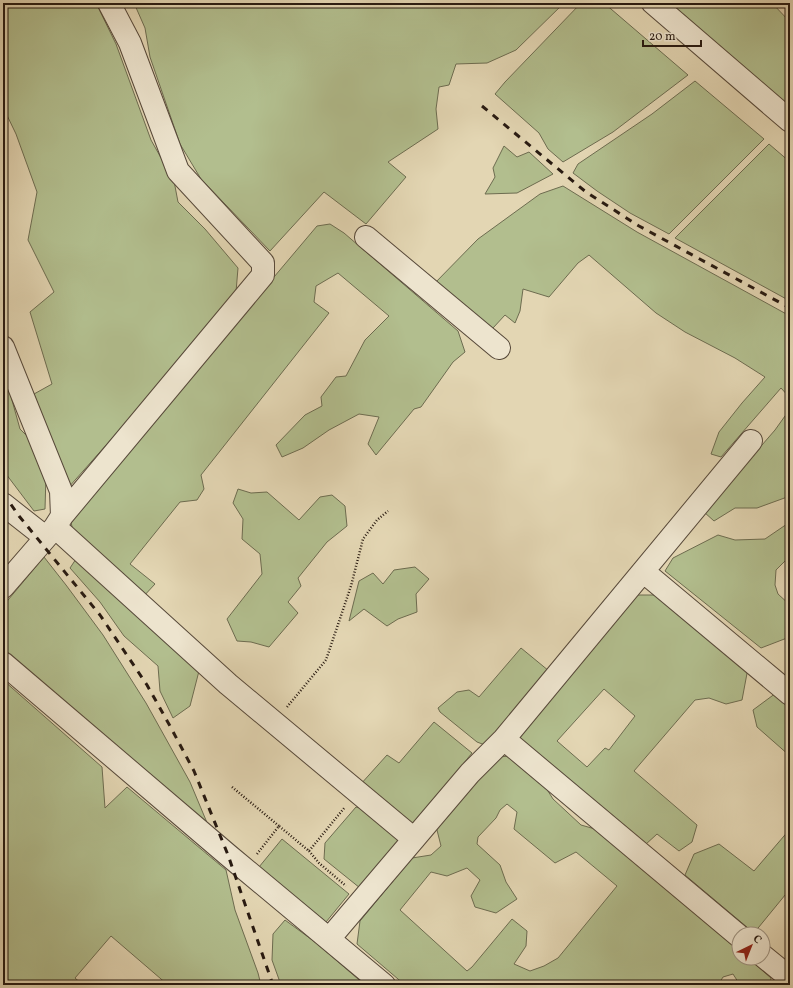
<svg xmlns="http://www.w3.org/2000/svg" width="793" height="988" font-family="Vollkorn,serif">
<rect width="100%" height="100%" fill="#e3d6b3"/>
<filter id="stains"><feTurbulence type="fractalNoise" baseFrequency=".005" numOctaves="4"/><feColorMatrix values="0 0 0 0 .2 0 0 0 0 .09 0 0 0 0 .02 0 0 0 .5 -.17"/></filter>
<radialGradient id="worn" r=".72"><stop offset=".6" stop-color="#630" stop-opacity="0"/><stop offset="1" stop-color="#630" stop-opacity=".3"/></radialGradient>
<path fill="#b2be8e" stroke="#6d6c50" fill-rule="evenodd" d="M3 3H96L116 44 151 140 174 181 178 202 205 229 238 268 236 292 170 373 68 488 34 394 52 384 30 312 54 292 28 240 37 192 16 134 3 107Z
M134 3H564L516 50 487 63 456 64 449 85 439 87 436 109 438 129 388 162 406 177 366 224 324 192 270 251 201 179 180 144 150 57 145 28Z
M581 3H604L688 75 613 132 563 162 548 149 539 133 495 94 505 82Z
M667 3H772L790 22V109Z
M695 81 764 139 669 234 630 213 597 191 573 173 578 164 652 114Z
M769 144 790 162V301L675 238Z
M504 146 517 157 529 152 553 174 517 193 485 194 495 177 493 168Z
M563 186 637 232 790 316V398L781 388 721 457 711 454 719 432 742 403 765 377 735 358 685 332 656 313 589 255 578 263 549 297 523 289 520 311 515 323 505 315 493 328 505 339 433 285 478 239 540 194Z
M330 224 344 233 458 331 465 352 453 362 421 407 414 409 376 455 368 444 379 417 359 414 329 430 303 448 282 457 276 445 305 415 322 406 321 397 336 377 346 376 365 340 389 316 338 273 316 286 314 302 329 313 201 475 204 489 197 500 180 502 130 564 155 584 142 598 74 536 71 522 102 481 317 226Z
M3 374 10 393 20 429 34 443 46 475 45 509 34 511 3 470Z
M790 409V496L757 508H735L714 521 704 512 775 430Z
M238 489 251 493 267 492 299 520 320 497 332 495 345 506 347 526 327 542 298 578 301 586 288 602 298 613 269 647 251 642 237 641 227 619 262 574 260 554 242 539 243 519 233 503Z
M787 524 790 526V556L776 570 775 585 778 594 790 605V640L787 638 761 648 665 571 673 558 718 535 735 540 765 539Z
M44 557 66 585 103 635 146 703 190 782 208 825 3 650V606Z
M76 559 199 671 190 706 173 718 160 691 158 666 124 636 100 602 70 568Z
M415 567 429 579 416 594 417 612 398 619 387 626 364 609 349 621 359 581 373 573 383 584 394 570Z
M635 595H661L748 668 742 700 726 704 709 698 695 700 634 771 697 825 692 842 679 851 657 834 645 845 520 739 518 732ZM604 689 635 716 609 750 605 748 587 767 557 741Z
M521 648 549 671 485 745 477 742 440 712 438 708 457 692 469 690 479 697Z
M3 680 102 767 105 808 127 787 226 870 235 910 258 973 261 985H168L111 936 75 978 83 985H3Z
M776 693 790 705V756L757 727 753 710Z
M434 722 472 753 411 828 360 785 387 755 399 763Z
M512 756 541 780 553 799 581 825 595 829 719 932 739 950V958H748L771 978 770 985H740L733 974 723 977 718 985H405L357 944 360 921 412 858 431 855 441 846 436 826 496 757ZM507 804 517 812 514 829 555 863 576 852 617 886 558 958 544 966 530 971 514 964 526 946 527 931 512 919 472 967 467 971 400 910 431 872 447 876 467 868 480 880 471 896 475 907 496 913 517 899 506 882 500 865 477 844 478 837 496 818 500 810Z
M356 807 368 810 401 838 360 888 324 859 325 843Z
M790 829V889L754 933 685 875 694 854 719 844 754 871Z
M282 839 349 894 326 922 259 867Z
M285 920 315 942 365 985H281L272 960 273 934Z"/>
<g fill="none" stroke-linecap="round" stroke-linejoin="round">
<g stroke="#57493a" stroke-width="24">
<path id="minor" d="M653 3 790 121
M366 237 499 348
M3 347 61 491 62 516 55 527 3 587
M3 504 45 537
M62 516 263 275V263L178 171 130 43 109 3
M55 527 228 684 414 839
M644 572 790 694
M3 663 228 855 384 985
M504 739 739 936
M329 939 470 773 504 739 751 441
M763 956 790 978"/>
</g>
<path stroke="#281a11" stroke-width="2.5" stroke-dasharray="1 2" stroke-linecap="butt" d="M287 707 326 660 351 586 363 539 377 520 388 511
M232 787 279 826
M309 851 319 863 346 886
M257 854 279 826 309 851 345 807"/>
<use href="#minor" stroke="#ede4ce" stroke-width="22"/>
<path stroke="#281a11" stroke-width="3" stroke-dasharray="7 7" stroke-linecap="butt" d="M482 106 586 192 639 226 790 308
M3 493 19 516 100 615 147 685 170 726 194 771 228 855 273 985"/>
</g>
<rect width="793" height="988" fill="none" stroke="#e3d6b3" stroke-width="16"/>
<rect x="4" y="4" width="785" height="980" fill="none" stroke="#281a11" stroke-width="2"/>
<rect x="8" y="8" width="777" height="972" fill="none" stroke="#281a11"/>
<g transform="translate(751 946) rotate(43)"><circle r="19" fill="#ede4ce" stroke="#9e9382"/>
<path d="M0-3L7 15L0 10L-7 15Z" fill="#8f2418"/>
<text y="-6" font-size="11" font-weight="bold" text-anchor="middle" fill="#281a11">С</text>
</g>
<path d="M643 40v6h58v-6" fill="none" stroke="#281a11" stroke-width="2"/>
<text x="649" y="40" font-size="12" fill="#281a11" stroke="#ede4ce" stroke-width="3" paint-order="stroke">20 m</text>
<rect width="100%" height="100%" filter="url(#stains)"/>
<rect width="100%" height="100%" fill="url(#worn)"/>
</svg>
